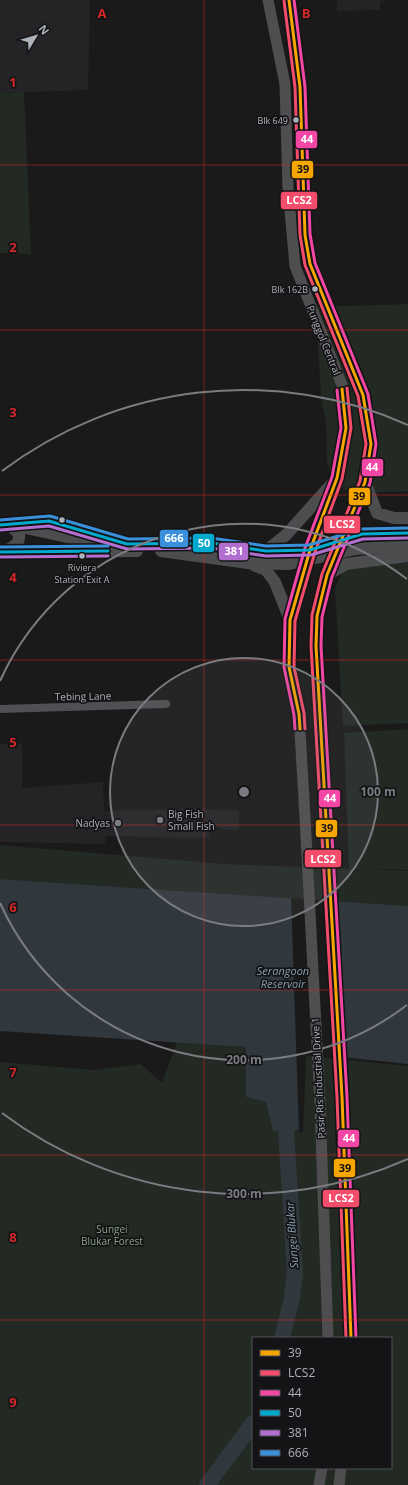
<svg xmlns="http://www.w3.org/2000/svg" width="408" height="1485" font-family="'Open Sans',sans-serif">
<rect width="100%" height="100%" fill="#1a1a1a"/>
<path fill="#242426" d="M0 0H90L88 90 0 93Z
M337 0H385V1H380V10L337 11Z
M0 744H22V788L103 782 105 825V811L196 809 239 811V829L225 830 209 824V838L105 836V844L0 842Z"/>
<path fill="#232923" fill-rule="evenodd" d="M24 92 31 254 0 253V93Z
M408 304V491L361 493 345 490 332 479 327 462 326 423 321 397 316 307Z
M408 558V723L343 726 335 589 344 569Z
M408 729V870L349 869 344 733Z
M0 845 223 864 408 871V906L0 879Z
M177 1042 247 1047 246 1097 266 1102 273 1130H300V1132H303L306 1056 408 1066V1485H0V1062L95 1070 141 1064 162 1083ZM253 1338H391V1468H253Z"/>
<path fill="#31383d" d="M0 879 408 906V1064L304 1053 300 1130 273 1131 266 1102 246 1097V1047L0 1031Z"/>
<path fill="#1a1a1a" d="M291 898 334 901 343 1059 305 1055 302 1130 299 1132Z"/>
<g fill="none" stroke-linecap="round" stroke-linejoin="round">
<path stroke="#31383d" stroke-width="16" d="M282 1338 292 1298 295 1273 286 1130
M207 1485 253 1423"/>
<path stroke="#4f5053" stroke-width="8" d="M0 709 166 704"/>
<path stroke="#4e4e50" stroke-width="11" d="M268 0 285 84 288 189 295 266 342 385 346 428 337 478 310 550 290 620 289 667 299 714 305 817 320 1103 328 1338
M289 0 300 87 305 235 310 264 363 395 371 444 365 482 327 575 317 616 316 646 342 1097 351 1338
M319 1485 322 1468
M339 1485 341 1468"/>
<path stroke="#4c4d4f" stroke-width="12" d="M365 482 377 513 394 518H408
M0 525 49 521 90 532 127 544 211 543 266 551 310 550 362 534 408 533
M21 527 104 545
M6 551C14 546 20 544 19 534L10 525
M161 551 248 563 289 564 356 549 408 546
M266 551 286 535 337 478
M0 552 137 551
M253 565 266 570 275 582 290 620
M327 575 346 564 408 556"/>
<g stroke="#141416" stroke-width="6">
<path id="bus-1" d="M289 0 300 87 305 235 310 264 363 395 371 444 365 482 327 575 317 616 316 646 342 1097 351 1338
M300 729 299 714 289 667 290 620 310 550 337 478 346 428 342 389"/>
</g>
<g stroke="#141416" stroke-width="6">
<path id="bus-2" d="M284 1 295 87 300 235 305 265 358 396 366 444 360 481 322 574 312 615 311 646 337 1097 346 1338
M305 729 304 713 294 667 295 621 315 552 342 479 351 428 347 388"/>
</g>
<g stroke="#141416" stroke-width="6">
<path id="bus-3" d="M294 0 305 87 310 234 315 263 368 394 376 444 370 483 332 577 322 617 321 646 347 1097 356 1338
M295 729 294 715 284 667 285 619 305 548 332 477 341 428 337 390"/>
</g>
<g stroke="#141416" stroke-width="6">
<path id="bus-4" d="M0 525 49 521 127 544 211 543 266 551 310 550 362 534 408 533
M0 552 108 551"/>
</g>
<g stroke="#141416" stroke-width="6">
<path id="bus-5" d="M0 530 49 526 127 549 211 548 266 556 311 555 363 539 408 538
M0 557 108 556"/>
</g>
<g stroke="#141416" stroke-width="6">
<path id="bus-6" d="M0 520 50 516 128 539 211 538 266 546 309 545 361 529 408 528
M0 547 108 546"/>
</g>
<use href="#bus-1" stroke="#f7a600" stroke-width="3"/>
<use href="#bus-2" stroke="#f44d6c" stroke-width="3"/>
<use href="#bus-3" stroke="#f346a5" stroke-width="3"/>
<use href="#bus-4" stroke="#00a9ce" stroke-width="3"/>
<use href="#bus-5" stroke="#b36fd0" stroke-width="3"/>
<use href="#bus-6" stroke="#3a90db" stroke-width="3"/>
</g>
<path fill="none" stroke="#d62828" stroke-width="1" stroke-opacity="0.55" d="M204 0V1485M0 165H408M0 330H408M0 495H408M0 660H408M0 825H408M0 990H408M0 1155H408M0 1320H408"/>
<circle cx="244" cy="792" r="134" fill="#7a7c81" fill-opacity=".12"/>
<g fill="none" stroke="#7a7c81" stroke-width="2">
<circle cx="244" cy="792" r="134"/>
<path d="M407 1005A268 268 0 0 1 0 903M0 681A268 268 0 0 1 407 579"/>
<path d="M408 1159A402 402 0 0 1 2 1113M2 471A402 402 0 0 1 408 425"/>
</g>
<g fill="#adb1b9" stroke="#141416" stroke-width="1.5">
<circle cx="296" cy="120" r="3.5"/>
<circle cx="315" cy="289" r="3.5"/>
<circle cx="62" cy="520" r="3.5"/>
<circle cx="82" cy="556" r="3.5"/>
</g>
<g fill="#7a7c81" stroke="#141416" stroke-width="1.5">
<circle cx="160" cy="820" r="4"/>
<circle cx="118" cy="823" r="4"/>
</g>
<g text-anchor="middle" stroke-width="3.5" stroke-linejoin="round" paint-order="stroke">
<g font-size="9" fill="#adb1b9" stroke="#141416" text-anchor="end">
<text x="288" y="124">Blk 649</text>
<text x="308" y="293">Blk 162B</text>
<text x="82" y="571" text-anchor="middle">Riviera<tspan x="82" dy="12">Station Exit A</tspan></text>
</g>
<g font-size="10" fill="#adb1b9" stroke="#141416">
<text transform="translate(324 340) rotate(68)" y="4">Punggol Central</text>
<text transform="translate(83 696) rotate(-1)" y="4">Tebing Lane</text>
<text transform="translate(318 1078) rotate(-93)" y="4">Pasir Ris Industrial Drive 1</text>
</g>
<g font-size="10" fill="#adb1b9" stroke="#141416" text-anchor="start">
<text x="168" y="818">Big Fish<tspan x="168" dy="12">Small Fish</tspan></text>
<text x="110" y="827" text-anchor="end">Nadyas</text>
</g>
<g font-size="10" fill="#86a287" stroke="#141416">
<text x="112" y="1233">Sungei<tspan x="112" dy="12">Blukar Forest</tspan></text>
</g>
<g font-size="11" font-style="italic" fill="#889fb0" stroke="#141416">
<text x="283" y="975">Serangoon<tspan x="283" dy="13">Reservoir</tspan></text>
<text transform="translate(292 1235) rotate(-94)" y="4">Sungei Blukar</text>
</g>
</g>
<g font-size="13" text-anchor="middle" font-weight="bold" fill="#d62828" stroke="#141416" stroke-width="3.5" stroke-linejoin="round" paint-order="stroke">
<text x="102" y="18">A</text>
<text x="306" y="18">B</text>
<text x="13" y="87">1</text>
<text x="13" y="252">2</text>
<text x="13" y="417">3</text>
<text x="13" y="582">4</text>
<text x="13" y="747">5</text>
<text x="13" y="912">6</text>
<text x="13" y="1077">7</text>
<text x="13" y="1242">8</text>
<text x="13" y="1407">9</text>
</g>
<circle cx="244" cy="792" r="6" fill="#7a7c81" stroke="#141416" stroke-width="2"/>
<g font-size="12" text-anchor="middle" font-weight="bold" fill="#7a7c81" stroke="#141416" stroke-width="3.5" stroke-linejoin="round" paint-order="stroke">
<text x="378" y="796">100 m</text>
<text x="244" y="1064">200 m</text>
<text x="244" y="1198">300 m</text>
</g>
<g stroke="#141416" stroke-width="1.5">
<rect x="295" y="130" width="23" height="19" rx="4" fill="#f346a5"/>
<rect x="291" y="160" width="23" height="19" rx="4" fill="#f7a600"/>
<rect x="280" y="191" width="38" height="19" rx="4" fill="#f44d6c"/>
<rect x="361" y="458" width="23" height="19" rx="4" fill="#f346a5"/>
<rect x="348" y="487" width="23" height="19" rx="4" fill="#f7a600"/>
<rect x="323" y="515" width="38" height="19" rx="4" fill="#f44d6c"/>
<rect x="159" y="529" width="30" height="19" rx="4" fill="#3a90db"/>
<rect x="192" y="533" width="23" height="20" rx="4" fill="#00a9ce"/>
<rect x="218" y="542" width="31" height="19" rx="4" fill="#b36fd0"/>
<rect x="318" y="789" width="23" height="19" rx="4" fill="#f346a5"/>
<rect x="315" y="819" width="23" height="19" rx="4" fill="#f7a600"/>
<rect x="304" y="849" width="38" height="19" rx="4" fill="#f44d6c"/>
<rect x="337" y="1129" width="23" height="19" rx="4" fill="#f346a5"/>
<rect x="333" y="1158" width="23" height="20" rx="4" fill="#f7a600"/>
<rect x="322" y="1189" width="38" height="19" rx="4" fill="#f44d6c"/>
</g>
<g font-size="11" text-anchor="middle" font-weight="bold" fill="#fff">
<text x="307" y="143">44</text>
<text x="299" y="204">LCS2</text>
<text x="372" y="471">44</text>
<text x="342" y="528">LCS2</text>
<text x="174" y="542">666</text>
<text x="204" y="547">50</text>
<text x="234" y="555">381</text>
<text x="330" y="802">44</text>
<text x="323" y="863">LCS2</text>
<text x="349" y="1142">44</text>
<text x="341" y="1202">LCS2</text>
</g>
<g font-size="11" text-anchor="middle" font-weight="bold" fill="#111">
<text x="303" y="173">39</text>
<text x="359" y="500">39</text>
<text x="327" y="832">39</text>
<text x="345" y="1172">39</text>
</g>
<rect x="252" y="1337" width="140" height="132" fill="#141416" stroke="#515357"/>
<rect x="260" y="1350" width="20" height="6" fill="#f7a600" stroke="#515357"/>
<text x="288" y="1357" font-size="12" fill="#adb1b9">39</text>
<rect x="260" y="1370" width="20" height="6" fill="#f44d6c" stroke="#515357"/>
<text x="288" y="1377" font-size="12" fill="#adb1b9">LCS2</text>
<rect x="260" y="1390" width="20" height="6" fill="#f346a5" stroke="#515357"/>
<text x="288" y="1397" font-size="12" fill="#adb1b9">44</text>
<rect x="260" y="1410" width="20" height="6" fill="#00a9ce" stroke="#515357"/>
<text x="288" y="1417" font-size="12" fill="#adb1b9">50</text>
<rect x="260" y="1430" width="20" height="6" fill="#b36fd0" stroke="#515357"/>
<text x="288" y="1437" font-size="12" fill="#adb1b9">381</text>
<rect x="260" y="1450" width="20" height="6" fill="#3a90db" stroke="#515357"/>
<text x="288" y="1457" font-size="12" fill="#adb1b9">666</text>
<g transform="translate(36 36) rotate(52)" stroke="#141416" stroke-width="3" paint-order="stroke">
<path d="M0-3L7 15L0 10L-7 15Z" fill="#adb1b9"/>
<text y="-6" font-size="11" font-weight="bold" text-anchor="middle" fill="#adb1b9">N</text>
</g>
</svg>
